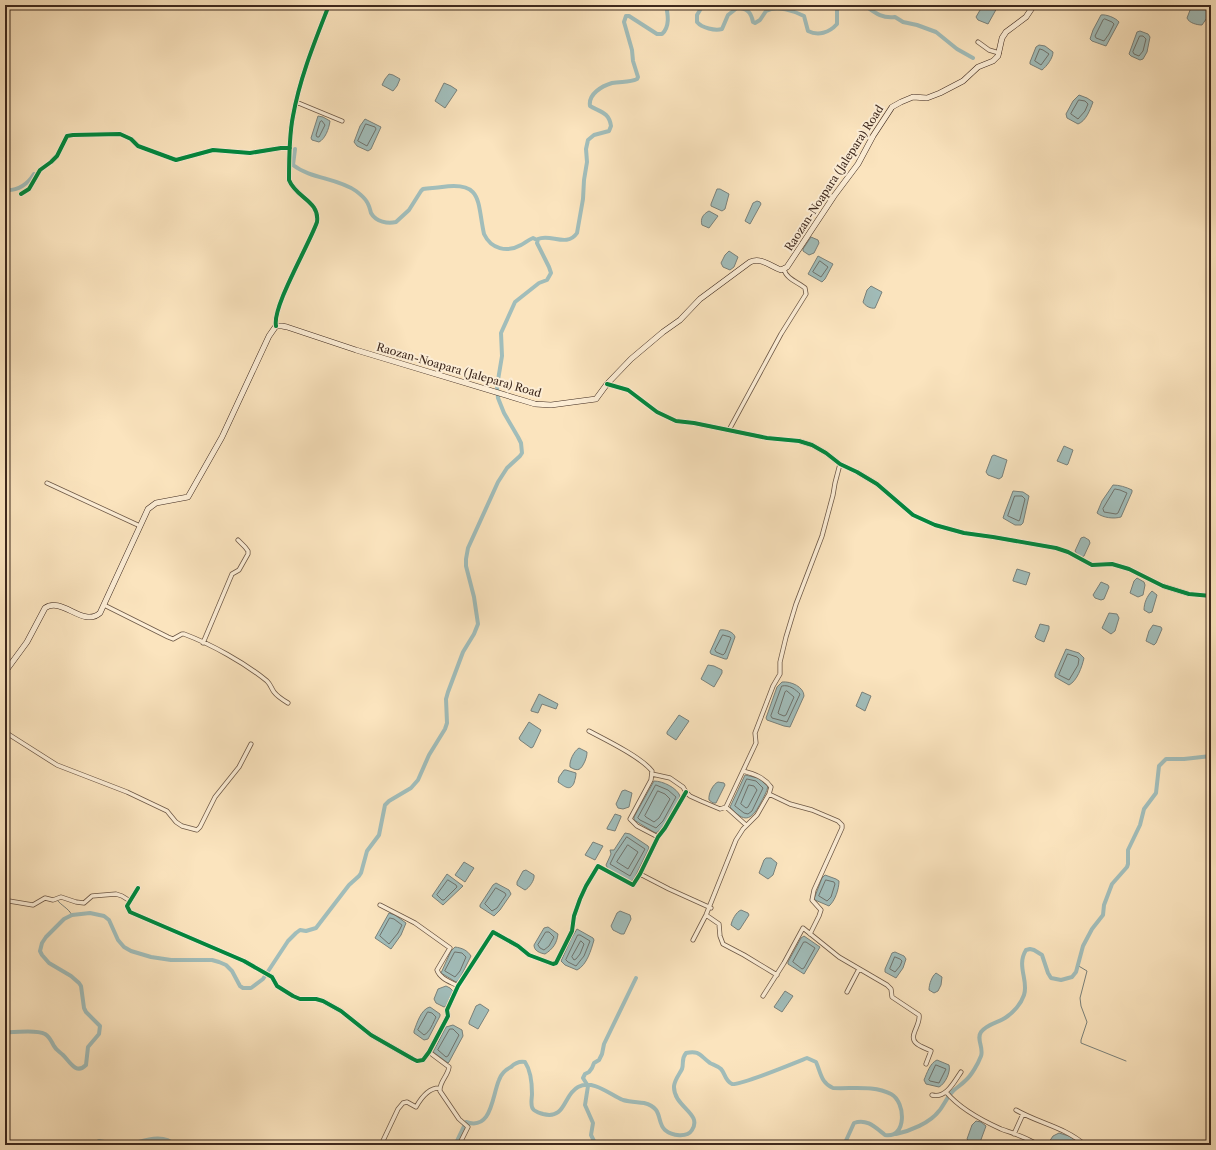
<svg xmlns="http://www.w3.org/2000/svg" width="1216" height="1150" font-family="'Libre Caslon Text',serif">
<rect width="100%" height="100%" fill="#fbe4be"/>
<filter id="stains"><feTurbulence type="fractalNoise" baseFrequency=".005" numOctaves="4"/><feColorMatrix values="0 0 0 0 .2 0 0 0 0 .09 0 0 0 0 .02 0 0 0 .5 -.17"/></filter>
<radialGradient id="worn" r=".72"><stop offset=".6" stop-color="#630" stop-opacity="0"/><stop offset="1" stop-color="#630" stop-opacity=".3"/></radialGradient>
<path fill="#a1bdba" stroke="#79817b" d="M983 5H997L998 6 988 24 978 20 976 17Z
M1192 5H1211V12L1202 25C1197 25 1189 23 1187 18Z
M1101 15C1106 14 1116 18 1119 22L1106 46 1092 41 1090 39 1093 30Z
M1140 31 1148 34 1150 37 1147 52 1143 59 1140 60 1131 56 1129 54 1137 32Z
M1039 45 1045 46 1053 52C1053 58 1047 66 1042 70L1030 64V62L1036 47Z
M389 74 393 75 400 79 397 86 393 91 382 85 385 79Z
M444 83 451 86 457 90 445 108 435 101Z
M1079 95 1087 98 1093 102C1090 110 1086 121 1078 124L1067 118 1066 114 1073 101Z
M318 116 323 117 330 121C329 129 325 139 319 142L312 140 311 138Z
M365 119 381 127 371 149 368 151 357 146 354 142 360 126Z
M717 189H720L729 194 725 209 722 211 711 206V204Z
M757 201 760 202 761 204 750 224 745 221 753 203Z
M709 211 718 216 709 228 702 225C700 219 703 214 709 211Z
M811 237 818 240 819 243 814 253 809 255 803 251V249Z
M729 251 738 257 734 267 730 270 723 267 721 263 725 255Z
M818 256 833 264 825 279 822 282 808 274Z
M871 286 882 292 875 308C871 309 865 306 863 302L867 290Z
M1064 446 1073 450 1068 464 1067 465 1057 461Z
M994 455 1007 460 1002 477 999 479 988 475 986 472 992 456Z
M1113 485C1119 485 1126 487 1132 490V492L1121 517C1114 519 1103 518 1097 513L1102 501Z
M1013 491 1023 492 1029 496 1023 523 1021 525H1015L1003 518 1005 512Z
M1084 537 1089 540 1090 543 1084 556 1082 557 1077 554 1075 551 1081 538Z
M1017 569 1030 573 1026 585 1013 581V580Z
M1137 578 1144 582 1145 585 1143 595 1138 597 1130 593 1134 581Z
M1101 582 1108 585 1109 587 1104 599 1101 600 1095 598 1093 595Z
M1152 591 1157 595 1152 612 1149 613 1144 610C1144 603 1147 596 1152 591Z
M1109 613 1117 614 1119 618 1115 631 1111 634 1102 628Z
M1040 624 1049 626V629L1044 642 1037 639 1035 637Z
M1153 625 1161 627 1162 629 1156 643 1154 645 1146 641 1149 631Z
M720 630C725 629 734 632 735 637L727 659H725L711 654 710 652Z
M1066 649 1079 653 1084 658C1082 667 1077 681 1069 685L1055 677V674Z
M708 665 714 666 722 670V673L714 687 701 679Z
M782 682C791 681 804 687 804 696L790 727 784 726 767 720 766 718 777 687Z
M862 692 871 696 865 711 856 706Z
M539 694 558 704 556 709 542 704 538 713 531 711V710Z
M679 715 689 721 676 740 667 734V732Z
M529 722 541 730 533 747 531 748 520 740 519 738Z
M579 748 587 752C587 756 586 758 585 761 581 770 578 772 570 767 569 761 574 751 579 748Z
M564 770H566L576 773C576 777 575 779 574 783 570 792 564 786 558 782L559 777Z
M745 775 758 778 768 786C767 792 763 798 760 804 751 821 744 823 730 807Z
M654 781C663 781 677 788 680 796 678 806 665 828 656 833L652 831 634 820V817Z
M718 782 724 783 725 785 716 803H713L709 800C708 794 713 784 718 782Z
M625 790 632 793 629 807 623 809 618 808 616 804 622 791Z
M615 814 621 816V817L615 831 607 829V828Z
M625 833 630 834 648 846 649 848 635 877 632 881H630L608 869 606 865 611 854 610 850H614Z
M593 842 603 846 595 860 585 855Z
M766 858H771L777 863 773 875 768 879 759 873 764 860Z
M464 862 474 868 465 882 455 875Z
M526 870 534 875C535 880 529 888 525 890L517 885V882L523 871Z
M447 874 463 886 443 905 432 896Z
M825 875 836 879 839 881C839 889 835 901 829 906L815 900 814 899 822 878Z
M496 883 509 890 511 894 500 910 494 916 480 907V905L493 885Z
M741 910 748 913 749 915 740 929 738 930 731 925C732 920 736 912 741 910Z
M620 911 630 915 631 919 624 934H621L613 930 611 926 617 913Z
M389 913 395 915 406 923 401 935 391 949 375 938Z
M548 927 558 934C557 943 553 949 545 954 540 953 534 951 534 945L544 928Z
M577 929 593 938 594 940C591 950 587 965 577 970L565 965 561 961 571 939Z
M804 936 820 947 804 974 788 964V962L801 938Z
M455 947C462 948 467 950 471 956L459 980 456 982 441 973 451 951Z
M895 952 904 956 906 959 903 968 896 978 885 972V969L892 953Z
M936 973 942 977 941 985 938 991 934 993 929 990C929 984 932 976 936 973Z
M446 986 450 988 453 991 446 1006 444 1007 436 1003 434 999 438 989Z
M785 991 793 996 782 1012 774 1007Z
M480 1004 489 1010 478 1029 469 1024V1022L476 1006Z
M430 1007 440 1014V1016L428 1039 424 1040 414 1033V1031C417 1023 421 1009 430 1007Z
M453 1025 462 1030 463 1036 449 1062 448 1063 433 1052 446 1027Z
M937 1060 949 1065C951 1072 945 1084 939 1087L926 1084 924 1080C927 1073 930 1063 937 1060Z
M976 1121 981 1122 986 1126 979 1145 970 1143 967 1139 972 1125Z
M1059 1133 1069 1136 1077 1141 1078 1145H1047L1053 1136Z"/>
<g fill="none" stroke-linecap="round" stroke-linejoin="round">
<path stroke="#6f726c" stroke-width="1" d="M1105 19 1112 22 1114 24 1109 34 1104 41 1096 38 1095 36 1103 20Z
M1140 36H1143L1146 39 1143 51 1139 56 1134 54 1133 52Z
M1040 49 1043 50 1049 54 1041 65 1035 61Z
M1079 100 1085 101 1088 104 1085 111 1078 119 1071 114Z
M322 121 325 125 319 137H317L316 135 320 122Z
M366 124 375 127 376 129 367 146 358 141Z
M820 261 828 267 821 277 813 272Z
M1115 489 1120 490 1127 493 1118 513 1116 514 1104 512 1103 509Z
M1015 496H1022L1025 499 1020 519 1019 521 1008 516Z
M723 635 730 637 731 638 725 653 723 655 716 652 715 650Z
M1068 654 1077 657 1079 659 1078 665 1069 680 1059 675Z
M782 686C789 684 796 690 800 694L787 722 772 718 771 716Z
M787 691 794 697 786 715 784 716 779 714 778 713 785 692Z
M747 779 756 781 763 788 752 811 748 814 744 813 735 806Z
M656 785 668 790 676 797 663 821 656 828 640 820 638 818Z
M749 785 754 786 757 790 748 807 746 808 741 804Z
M658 791 665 794 670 799 659 818 654 822 646 817 645 816Z
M627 837 645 849 630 876 610 864 615 854Z
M628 845 638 852 628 869 617 862Z
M448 880 456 885 457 887 444 900H442L437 895Z
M826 880 834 882 835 884 831 897 827 901 819 896Z
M496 888 505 893 506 895 497 908 492 911 485 904Z
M390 918 394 919 402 925 398 933 389 944 380 936Z
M546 932H549L554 937 549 946 544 950 540 948 538 945Z
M578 935H580L590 941 584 956 576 966 568 962 566 960Z
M581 941 584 944 580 954 576 959 574 960 572 957Z
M804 942H806L815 948 804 968 802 969 793 962Z
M455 952 462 953 466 957 460 971 455 977 445 971Z
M895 957 900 959 902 961 900 966 895 972 890 969Z
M428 1012 432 1013 436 1017C433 1023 430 1032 424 1035L418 1030Z
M450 1029H453L459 1035 448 1056 446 1057 438 1050Z
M936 1065 946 1069 939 1083 930 1081 929 1080Z"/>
<path stroke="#79817b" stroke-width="1" d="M57 900C62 906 68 908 72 915
M1077 965 1087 971 1080 998 1081 1006 1087 1022 1081 1040V1043L1126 1061"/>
<path stroke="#a1bdba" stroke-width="4" d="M703 5 697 15V22C702 28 715 31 722 29L728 15 737 8C747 8 751 12 753 22L755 23 760 20 766 11C777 5 794 11 804 16L808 31C818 36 829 33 837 24V5
M864 5C874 12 882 19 895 17L903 22 917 25 936 32 957 49 973 58
M295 149 293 165C311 179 338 178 356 191 360 194 364 197 367 202 369 205 370 209 371 213 376 222 388 224 396 222L409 210 421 191 423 189C429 188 435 188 442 187 483 181 477 202 484 234 491 249 507 253 521 245 525 243 528 240 533 238L537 240
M5 190C18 191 27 185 34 174
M5 1032C17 1033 35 1029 45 1034 50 1037 51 1041 54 1046 56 1050 60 1052 63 1055 70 1062 76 1075 86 1065L88 1047 99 1034 100 1026 86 1012 84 1008 81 986 79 983 71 976 49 963 42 955 40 951 42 943 46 937 64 919 72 915 90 913 104 916 109 920 118 940 124 947 131 951 151 957 171 960H212L219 962 226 965 232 971 240 986 243 988H251L263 979 288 941 296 933 300 930 306 931 316 928 349 885 359 876 361 873 367 851 379 835 385 805 389 801 411 788 418 780 429 755 445 729 447 723 446 699 448 692 463 652 474 634 478 624 474 597 466 566V559L468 548 498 482 507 468 520 456 522 453 521 443 518 437 504 413 498 398 497 386 502 356 501 333 515 302 539 283 547 280 551 273 549 267 537 243 538 239C550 233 567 248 577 233L583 199 584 180 587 162 586 149 588 140 594 135 609 131 611 126C609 112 600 112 590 106 588 94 602 86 612 83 621 81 629 83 637 79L638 77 633 61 632 50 624 22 626 16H629L657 34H662C670 27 668 15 666 5
M896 1134C910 1131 930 1123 939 1111 944 1105 947 1097 953 1091 956 1088 961 1085 965 1081 971 1076 978 1064 981 1056 984 1048 976 1039 981 1032 987 1024 997 1023 1005 1018 1013 1013 1021 1004 1024 995 1029 981 1016 966 1026 950L1030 949 1034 950 1042 955 1048 973 1051 978 1061 980 1072 977 1076 972 1083 946 1092 929 1103 915 1104 905 1112 884 1127 867 1128 864V850L1140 825 1144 809 1156 793 1159 766 1166 759H1184L1211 756
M92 1145 99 1141 120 1145
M126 1145C142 1142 162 1132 175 1145
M353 1145 356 1144 363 1145
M455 1145 466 1122C492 1131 492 1096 499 1080 501 1074 505 1070 511 1067 515 1063 519 1061 525 1062 531 1071 532 1083 532 1094 532 1098 530 1105 533 1109 535 1112 540 1113 543 1114 566 1120 563 1095 578 1087 594 1079 610 1095 623 1100 630 1102 637 1102 644 1103 664 1108 656 1122 665 1130 672 1136 687 1138 692 1130 703 1113 673 1107 674 1086 675 1079 679 1075 682 1069 684 1063 681 1059 686 1053 700 1050 700 1056 710 1063 714 1065 718 1066 721 1069 725 1073 725 1081 732 1084 739 1086 797 1062 807 1058L816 1062C821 1073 821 1083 833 1088 852 1089 874 1085 891 1094 906 1102 907 1139 885 1135 876 1128 867 1118 854 1123L844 1145
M596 1145 591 1135 593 1123 585 1105 588 1086 583 1078 585 1074 589 1072 592 1068 594 1063 599 1060 602 1054 604 1044 636 978"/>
<g stroke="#6c5745" stroke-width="5">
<path id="street" d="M978 42 989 50 999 53
M296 102 342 121
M21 194 29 189 40 170 51 162 57 156 67 136 73 135 120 134 131 139 138 146 176 160 213 150 250 153 281 148H290
M276 326C272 307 309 245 317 222 320 201 296 198 289 180 289 159 289 136 293 116 300 77 315 41 329 5
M607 384 628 390 657 412 676 421 694 423 767 438 799 441 812 445 826 453 840 464 857 472 877 484 913 515 935 525 964 533 993 537 1056 548 1068 552 1092 565 1112 564 1129 569 1163 586 1189 594 1211 596
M729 430 781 334 806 294 805 288C798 282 786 279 784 269
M47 483 140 526
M104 605 168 637 173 639 182 634H184C211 644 245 663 267 681 271 685 271 688 274 692 277 696 283 700 288 703
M203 643 232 574 239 570 248 554V551L245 547 238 540
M589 731C606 740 641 757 652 771L651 780 630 819 637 826 658 837
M5 732 57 765 127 792 167 811 176 822 182 826 197 830 200 827 215 797 239 767 251 744
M743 771C754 774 764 777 771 787L769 794 790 804 812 810 838 821 842 825V828L814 890 812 900 821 910 819 916 810 934
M652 774 670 778 683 787 686 792 690 796 701 801 720 809 726 807 756 743 755 733 773 686 780 674V662L786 637 796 604 822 536 833 495 835 483 840 464
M726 807 746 825
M640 874 669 889 711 908
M138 888 127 906 130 912 244 961 272 977 277 986 293 996 300 999H316L323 1001 341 1011 371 1035 413 1059 417 1061 423 1060 429 1052 448 1016 447 1010 458 986 493 932 518 946 529 955 553 964 556 963 572 931 574 916 580 899 586 886 598 866 633 885 640 874 658 837 665 828 686 792
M5 904 9 901 33 905 45 898 53 900 61 897 76 902 84 903 92 896 116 894 122 896 130 901
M380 905 415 923 450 948 437 970C440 979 451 982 458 986
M706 915 719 924 720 936 723 944 744 955 777 975
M693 940 706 915 736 840 743 829 757 815 769 794
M847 992 859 969
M763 996 784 963 803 928 839 957 887 985 891 989 892 997 919 1015C921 1025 908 1036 916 1043 920 1047 926 1048 931 1051L926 1064
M429 1052 449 1067C448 1076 439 1082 440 1091L459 1119 468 1127 459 1145
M946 1092C960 1109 981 1120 1001 1129 1012 1133 1023 1136 1033 1142
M932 1095C946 1099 954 1082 961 1072
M1016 1110C1038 1123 1065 1127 1085 1145
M1014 1134 1023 1114
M381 1145 398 1109 403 1103 407 1102 416 1107C421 1098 428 1088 439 1088"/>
</g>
<g stroke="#3d281d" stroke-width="6">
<path id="secondary" d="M5 672 27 642 45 608C62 596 83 628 100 613L148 509 156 503 188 497 192 490 222 437 269 336 276 326H282L287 327 356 350 535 404 551 405 596 399 607 384 631 359 663 332 680 320 700 299 750 262C761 257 770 266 781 270L787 267 834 196 858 164 873 136 892 107 901 102 913 97 927 98 940 93 963 81 978 67 993 61 998 56 1002 38 1006 32 1026 17 1034 5"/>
</g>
<use href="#street" stroke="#fcedd5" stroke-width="3.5"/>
<use href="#secondary" stroke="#fcedd5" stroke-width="5"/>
<g stroke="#fcedd5" stroke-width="6">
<path id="cycleway" d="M21 194 29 189 40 170 51 162 57 156 67 136 73 135 120 134 131 139 138 146 176 160 213 150 250 153 281 148H290
M276 326C272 307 309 245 317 222 320 201 296 198 289 180 289 159 289 136 293 116 300 77 315 41 329 5
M607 384 628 390 657 412 676 421 694 423 767 438 799 441 812 445 826 453 840 464 857 472 877 484 913 515 935 525 964 533 993 537 1056 548 1068 552 1092 565 1112 564 1129 569 1163 586 1189 594 1211 596
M138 888 127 906 130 912 244 961 272 977 277 986 293 996 300 999H316L323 1001 341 1011 371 1035 413 1059 417 1061 423 1060 429 1052 448 1016 447 1010 458 986 493 932 518 946 529 955 553 964 556 963 572 931 574 916 580 899 586 886 598 866 633 885 640 874 658 837 665 828 686 792"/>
</g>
<use href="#cycleway" stroke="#00873e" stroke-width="4"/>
</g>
<g text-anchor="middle" stroke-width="4" stroke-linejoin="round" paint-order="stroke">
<g font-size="11" fill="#3d281d" stroke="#fcedd5">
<text transform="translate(834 178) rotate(-57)" y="4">Raozan-Noapara (Jalepara) Road</text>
<text transform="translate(459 370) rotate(16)" y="4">Raozan-Noapara (Jalepara) Road</text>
</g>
</g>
<rect width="1216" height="1150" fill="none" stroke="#fbe4be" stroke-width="20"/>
<rect x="6" y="6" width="1204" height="1138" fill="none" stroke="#3d281d" stroke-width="2"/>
<rect x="10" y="10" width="1196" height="1130" fill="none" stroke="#3d281d"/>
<rect width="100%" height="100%" filter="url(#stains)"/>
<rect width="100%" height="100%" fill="url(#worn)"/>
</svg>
